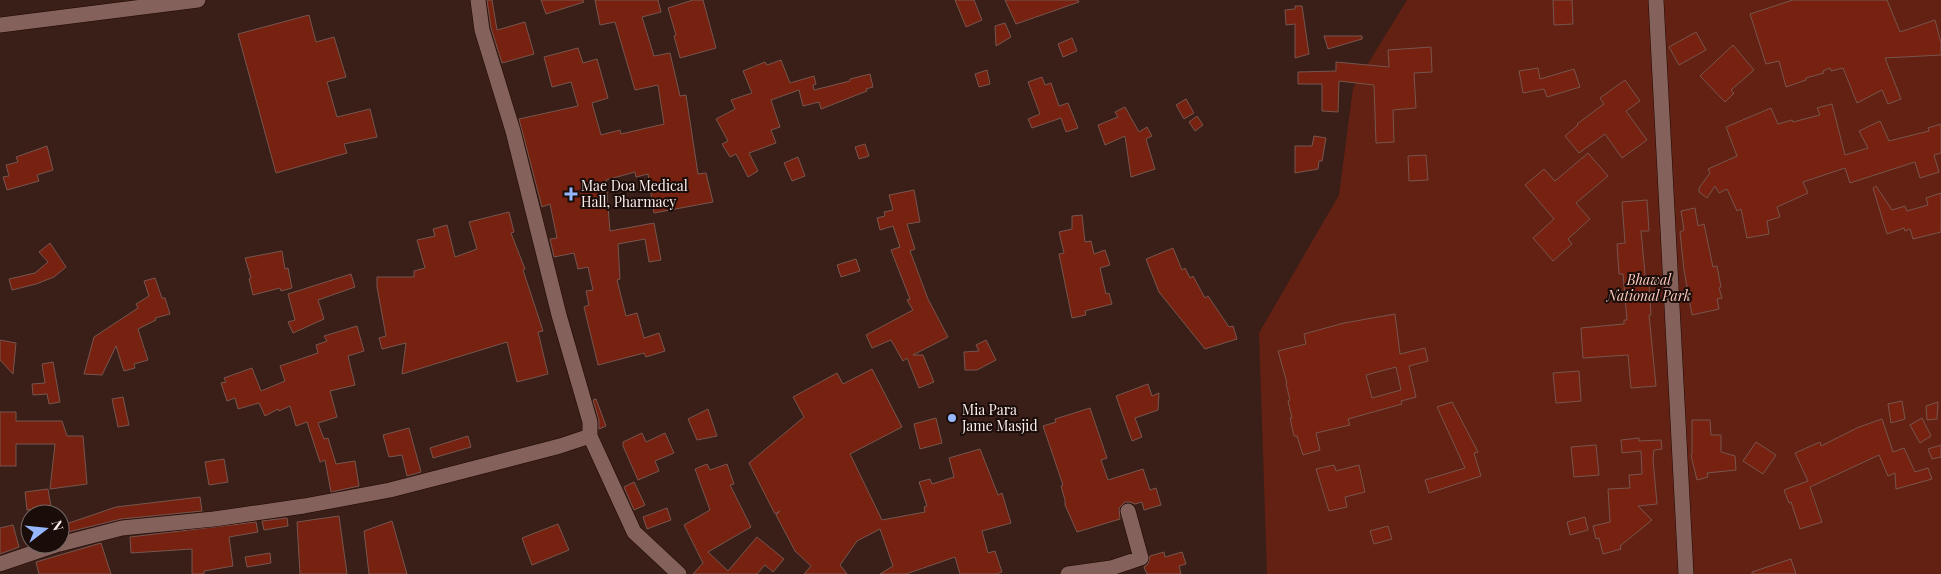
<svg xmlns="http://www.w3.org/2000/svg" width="1941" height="574" font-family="'Playfair Display',serif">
<rect width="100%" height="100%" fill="#3a1e18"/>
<path fill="#622113" d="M1407 0H1941V574H1267L1259 333 1339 195 1353 88Z"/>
<path fill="#772110" stroke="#76564e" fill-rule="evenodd" d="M487 0H492L497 30 525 22 534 54 502 63 491 28Z
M541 0H583L584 2 546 14Z
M595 0H658L661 12 642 17 654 56 670 53 680 96 686 95 698 174 706 173 713 202 654 213 648 174 636 177 635 172 606 180 610 231 654 223 661 260 649 262 645 239 618 244 620 279 617 280 626 316 637 313 644 338 659 333 665 351 646 357 644 353 598 365 584 307 589 305 586 291 593 290 588 267 578 269 574 253 554 257 550 239 557 238 550 204 542 207 519 119 578 106 571 82 552 87 544 57 578 48 583 63 597 59 608 98 592 103 601 135 620 130 621 134 664 124 658 85 635 90 615 22 600 25Z
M693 0H703L716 48 680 58 674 36 676 35 668 8Z
M955 0H974L982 20 966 27Z
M1005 0H1078L1079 2 1016 24Z
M1553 0H1572L1573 24 1554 25Z
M1793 0H1887L1900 32 1935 20 1941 43V55L1885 58 1901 99 1888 104 1882 90 1857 103 1843 68 1831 71 1830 68 1823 71 1824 73 1806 78V80L1786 87 1779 61 1766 64 1750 14Z
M1295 6H1302L1309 54 1295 58V24L1286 25 1285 10 1295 9Z
M309 15 316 42 334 37 346 77 327 82 337 117 370 109 377 137 344 144 347 153 276 173 238 34Z
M1005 23 1011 37 996 46 995 26Z
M1696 32 1706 50 1679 65 1669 47Z
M1324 36H1362V39L1328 49Z
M1072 38 1077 51 1063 57 1058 44Z
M1733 45 1754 70 1731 90 1734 93 1725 102 1700 76Z
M1431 47 1432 72 1414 73 1416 108 1393 110 1394 142 1376 143 1374 85 1339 81 1338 112 1322 111V84H1298V72L1336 71V62L1389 67 1388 50Z
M781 60 790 83 814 76 816 84 813 85 814 90 850 81V79L870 74 873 87 866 89 867 91 821 109 819 102 803 106 799 90 771 100 780 127 771 130 776 143 749 153 758 171 748 177 736 154 730 157 722 144 728 141 716 119 735 109 731 100 752 93 743 71 765 62 767 65Z
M1538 68 1540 79 1574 69 1580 87 1547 97 1544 89 1523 93 1519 71Z
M987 70 990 84 979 87 975 74Z
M1042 77 1045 85 1051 83 1059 106 1068 103 1078 128 1066 132 1061 118 1032 128 1028 119 1040 114 1028 82Z
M1625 80 1640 101 1626 111 1647 140 1622 158 1605 134 1579 153 1565 136 1578 125 1577 124 1604 104 1600 98Z
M1186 99 1194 113 1184 119 1176 105Z
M1832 104 1845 155 1868 148 1859 131 1880 121 1889 141 1929 131 1928 128 1941 124V153L1934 155 1939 172 1920 178 1915 162 1850 183 1845 168 1803 182 1808 193 1777 207 1780 217 1767 221 1769 234 1747 238 1741 209 1737 211 1727 189 1719 193 1715 186 1707 198 1699 192V188L1710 173 1708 169 1737 156 1726 127 1771 108 1778 124 1792 120 1793 122 1820 115 1817 108Z
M1125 107 1139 132 1147 127 1152 136 1146 139 1155 169 1131 177 1125 136 1105 145 1098 125 1118 117 1115 112Z
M1197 116 1203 125 1195 131 1189 122Z
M1314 136 1326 138 1322 161H1319L1318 169 1295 173V146H1312Z
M865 144 869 156 859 159 855 147Z
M47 146 53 170 37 175 39 181 7 190 3 177 9 176 6 165 18 162 16 157Z
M1588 153 1608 176 1576 203 1590 219 1568 239 1572 244 1553 261 1533 238 1554 219 1525 185 1544 169 1555 181Z
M1426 155 1428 180 1409 181 1408 156Z
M798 157 805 176 792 181 784 163Z
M1876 186 1892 210 1905 206 1907 211 1928 205 1926 198 1941 193V232L1913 239 1910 229 1905 231 1904 228 1887 234 1873 188Z
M914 190 920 222 907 224 915 249 910 251 928 299 948 337 913 355H923L934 382 919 388 907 358 903 361 891 340 872 348 866 335 913 310 907 300 910 299 891 250 900 247 893 226 880 230 877 218 885 216 884 212 893 210 889 195Z
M1647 200 1649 231H1641L1646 285 1649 284 1651 315H1649L1656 386 1631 388 1628 355 1583 358 1581 328 1624 324V320H1627L1623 274H1619L1617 244 1625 243 1622 202Z
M1695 208 1698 226 1704 224 1713 267 1717 266 1721 287 1719 288 1722 298 1717 299 1719 309 1692 315 1684 270 1680 232 1684 230 1681 211Z
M509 212 514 232 511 233 525 269 523 270 543 331 538 332 548 374 517 382 507 342 402 374 406 343 382 349 379 338 386 336 377 287V277H414V271L425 268 417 240 435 236 433 229 447 225 455 257 477 249 469 222Z
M1082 215 1085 242 1091 241 1094 254 1105 250 1110 265 1100 268 1106 294 1109 293 1112 304 1085 311 1086 315 1072 318 1059 254 1064 253 1059 232 1072 229V216Z
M50 243 66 267 54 277 36 284 12 290 9 279 35 273 48 262 39 252Z
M1173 248 1182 270 1185 268 1190 278 1193 276 1205 298 1208 296 1229 327 1233 326 1237 339 1205 349 1159 292 1146 259Z
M282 251 285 269 288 268 292 288 281 291 280 288 253 295 249 279 251 278 245 258Z
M856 259 860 271 841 277 837 265Z
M351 274 355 287 318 300 324 319 293 333 288 322 295 320 288 294Z
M155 278 162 298H165L170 314 155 318 156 320 138 329 148 360 134 364 135 368 124 371 116 346 102 375 84 374 94 337 138 308 136 304 149 296 144 281Z
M1395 314 1400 354 1425 348 1428 361 1409 366 1416 397 1401 401 1402 404 1348 419 1350 425 1316 433 1320 450 1303 455 1297 436H1294L1290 418H1292L1288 401 1290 400 1286 384 1287 383 1278 351 1306 344 1304 334 1344 323ZM1396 367 1401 390 1372 398 1366 375Z
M357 326 364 351 348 356 355 385 330 391 337 417 318 423 324 439 328 438 336 464 355 461 359 486 331 492 325 460 320 462 307 422 296 426 290 406 279 411 278 409 265 416 259 403 238 409 235 398 227 401 221 383 226 382 224 378 252 368 261 391 285 381 280 366 318 353 316 345 327 341 324 336Z
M0 340 16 343 13 374 0 360Z
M986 340 996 360 977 370H965L964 352 979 351 976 345Z
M53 362 60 402 49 404 47 394 33 395 32 384 45 383 42 364Z
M872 369 902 427 850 454 882 520 925 512 924 507 927 506 919 482 930 479 932 484 954 477 949 458 980 449 998 495 1002 493 1011 523 982 531 988 553 995 551 1002 572 996 574H960L955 557 906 574H880L893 566 880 529 857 541 840 565 847 574H804L811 566 795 551 776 515 780 511 775 514 749 463 804 417 793 397 837 373 843 384Z
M1579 371 1581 401 1556 403 1553 373Z
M1148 384 1152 396 1159 393 1158 410 1135 418 1142 437 1132 441 1116 396Z
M123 397 129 425 118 427 112 399Z
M596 399 606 426 599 429V420L593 400Z
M1902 401 1905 419 1891 423 1888 404Z
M1452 402 1478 452 1474 453 1481 476 1429 493 1425 480 1465 468 1437 407Z
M1938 402 1937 419 1927 420 1926 406Z
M1090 408 1107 458 1101 460 1108 480 1143 469 1150 490 1156 488 1161 505 1144 510 1142 502 1135 504 1130 502H1125L1119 508 1120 519 1077 532 1065 505V500L1061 486 1063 485 1043 426 1056 422 1055 419Z
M708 409 717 436 697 440 688 419Z
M0 412H16V421H62L67 436H83L87 484 50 489 55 444H16V466H0Z
M936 418 942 443 920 449 914 424Z
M1922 418 1931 436 1920 443 1910 425Z
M1882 419 1893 452 1904 448 1915 472 1928 468 1932 479 1896 489 1895 473 1888 476 1879 455 1810 487 1822 522 1800 529 1791 502 1789 503 1784 490 1808 481 1795 453 1820 442 1821 446 1859 427Z
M1692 420H1710L1711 435H1721V452L1735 456 1736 470 1707 473 1708 477 1697 480 1691 455 1692 454Z
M409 428 421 472 407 476 402 455 389 457 383 435Z
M642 433 646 442 665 433 674 453 655 461 659 471 638 480 623 446V442Z
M468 436 471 447 433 458 430 448Z
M1639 438V441L1661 440 1662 449 1654 450 1653 459 1657 504 1638 506 1652 520 1620 546 1621 549 1603 554 1599 538 1596 539 1593 526 1610 522 1608 489 1630 488 1629 475 1642 474 1641 451 1622 453 1621 440Z
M1756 442 1776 455 1763 474 1743 461Z
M1596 445 1599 475 1574 477 1571 447Z
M1941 445V457L1932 459 1928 449Z
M224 459 228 482 209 485 205 462Z
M707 464 710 470 727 464 734 484 730 485 751 527 708 552 728 571 757 537 784 559 773 572 765 565 757 574H693L703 563 684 525 710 510 695 469Z
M1334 465 1336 471 1359 465 1365 492 1345 497 1347 507 1329 511 1316 469Z
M634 482 645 505 634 510 624 487Z
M48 489 51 507 27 510 25 492Z
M200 497 202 511 121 519 60 534V529L64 528 63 525 116 507Z
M667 508 671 520 647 529 643 517Z
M339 516 347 574H300L297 522Z
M1585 517 1588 530 1570 535 1567 522Z
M287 518 288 526 264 530 262 521Z
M392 521 407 574H369L364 531Z
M256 522 258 532 229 537 233 566 204 571V574H192V549L131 553 130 537Z
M558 524 569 550 532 565 522 538Z
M13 525 19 547 0 554V528Z
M1388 526 1392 539 1374 544 1370 531Z
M101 543 111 574H39L36 562Z
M1164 552 1165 557 1182 552 1186 564 1179 566 1181 574H1147L1144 567 1148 564 1150 556Z
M270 553 271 563 247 567 245 557Z
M1791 559 1796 574H1752V572Z"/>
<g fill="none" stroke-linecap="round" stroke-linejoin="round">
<g stroke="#200704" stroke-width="16">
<path id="minor" d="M1656 0 1686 574
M0 25 198 0
M590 436 634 532 679 574
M60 544 122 528 214 519 304 506 390 490 560 446 590 436V422L559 315 513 131 482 30 478 0
M0 564 59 544
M1068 574 1111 568 1141 558 1128 511"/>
</g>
<use href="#minor" stroke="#84625b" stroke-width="15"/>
</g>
<g fill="#96b6fd" stroke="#190c09" stroke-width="2">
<path d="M568.5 186.5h5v5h5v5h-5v5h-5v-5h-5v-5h5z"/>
<circle cx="952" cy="418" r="5"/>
</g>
<g text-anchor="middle" stroke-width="4" stroke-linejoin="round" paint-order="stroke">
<g font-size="14" fill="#fcf0ed" stroke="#190c09" text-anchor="start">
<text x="581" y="191">Mae Doa Medical<tspan x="581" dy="16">Hall, Pharmacy</tspan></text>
<text x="962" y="415">Mia Para<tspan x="962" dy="16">Jame Masjid</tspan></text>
</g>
<g font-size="14" font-style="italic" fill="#fcc9bd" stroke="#190c09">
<text x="1649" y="285">Bhawal<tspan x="1649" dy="16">National Park</tspan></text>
</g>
</g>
<g transform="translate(45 529) rotate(74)"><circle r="24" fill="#190c09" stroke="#746764"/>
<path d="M0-4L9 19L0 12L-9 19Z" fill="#96b6fd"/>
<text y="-8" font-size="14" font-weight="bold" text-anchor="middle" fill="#fcf0ed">N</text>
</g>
</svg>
